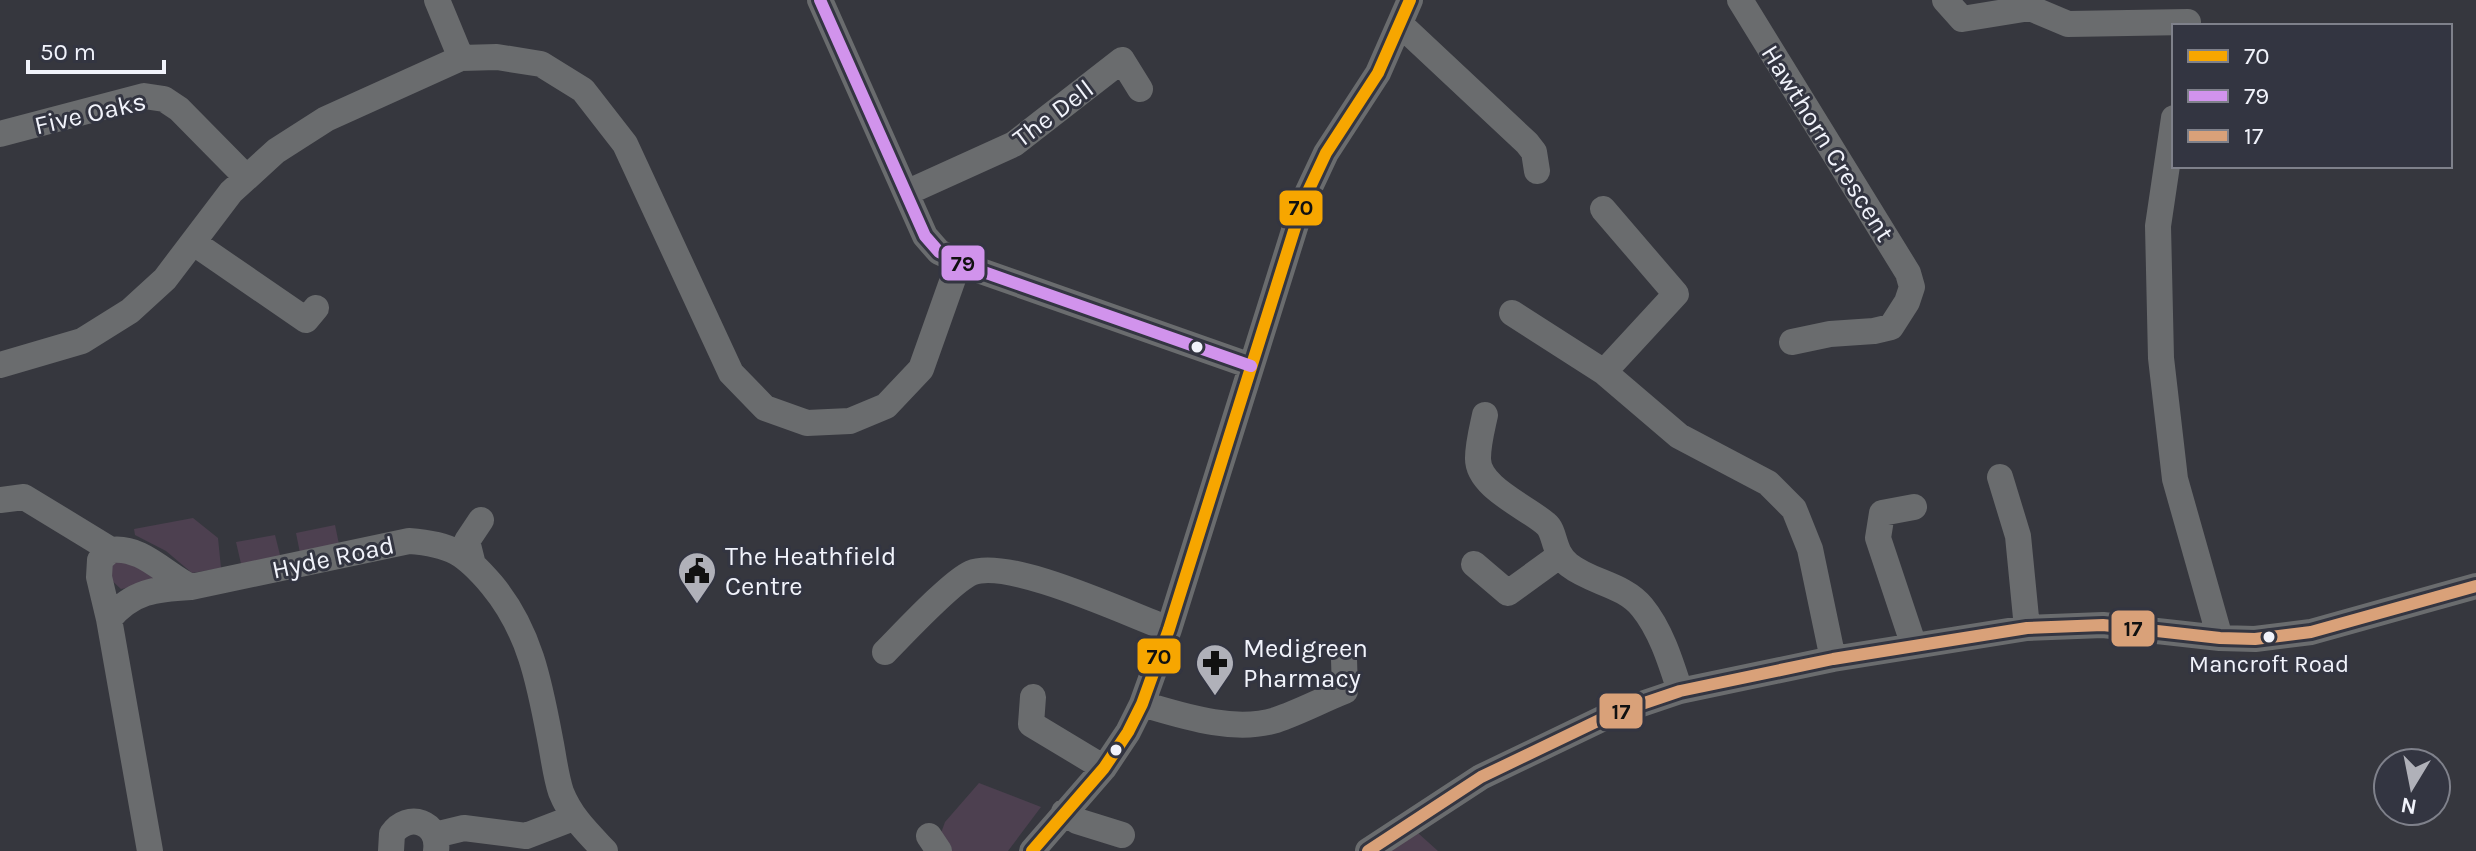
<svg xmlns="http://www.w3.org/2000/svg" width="2476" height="851" font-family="Karla,sans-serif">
<rect width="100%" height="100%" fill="#36373e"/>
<path fill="#4d4050" d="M193 518 218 538 221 568 192 573 166 551 135 535 134 529Z
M335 525 340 549 301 558 296 533Z
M275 535 281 559 242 568 236 542Z
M136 554 161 581 121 589 108 577V558Z
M979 783 1041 807 1008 851H946L941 833 945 822Z
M1408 824 1438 851H1368Z"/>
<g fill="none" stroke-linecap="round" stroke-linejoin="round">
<path stroke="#6a6c6e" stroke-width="26" d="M437 0 461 58
M820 0 925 236 939 252 978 270 1251 366
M1740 0 1908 273 1912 287 1907 302 1891 327 1874 331 1830 334 1792 342
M1945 0 1962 19 2030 8 2068 24 2188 22
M1401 25 1527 143 1534 152 1537 171
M2174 118 2158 226 2161 358 2175 479 2220 638
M0 134 144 96 164 99 179 109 246 177
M906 193 1014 144 1122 60 1140 89
M1603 209 1676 294 1604 372
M194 243 306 320 316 308
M1512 313 1604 372 1679 436 1768 483 1794 509 1810 549 1833 659
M0 365 82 341 130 311 165 279 231 192 276 151 326 119 461 58 497 57 541 64 583 90 625 144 731 373 765 408 807 423 850 421 886 406 921 369 959 262
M1485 415C1482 429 1478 444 1478 458 1477 487 1527 507 1546 524 1556 532 1552 552 1569 565 1592 583 1623 584 1642 607 1661 630 1671 663 1680 691
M2000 477 2018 536 2027 628
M0 500 24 497 111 550
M1914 507 1882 513 1878 538 1914 646
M472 561 467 541 481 520
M1474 564 1508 593 1559 556
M109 619 99 577 100 560 111 550C142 546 164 574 191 587
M885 652C903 634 951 582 971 573 1008 557 1128 614 1169 629
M1033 697 1031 724 1104 768
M1142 704C1183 716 1234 733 1276 720 1300 712 1322 700 1345 691L1344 659
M1064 812 1077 821 1122 835
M435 835 464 828 526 836 573 818
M929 836 939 851
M150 851 109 619C133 591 155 589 191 587L409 541C451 544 465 553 492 585 531 632 540 686 551 744 554 760 556 777 561 792 571 817 587 832 605 851
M391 851 392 834C408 811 440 822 436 851
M1032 851 1104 768 1128 732 1142 704 1169 629 1303 202 1326 153 1378 73 1410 0
M1368 851 1481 777 1612 714 1680 691 1833 659 2027 628 2103 625 2220 638 2255 639 2311 632 2476 586"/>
<g stroke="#333541" stroke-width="18">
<path id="bus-1" d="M1032 851 1104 768 1128 732 1142 704 1169 629 1303 202 1326 153 1378 73 1410 0"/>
</g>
<g stroke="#333541" stroke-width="18">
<path id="bus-2" d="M820 0 925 236 939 252 978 270 1251 366"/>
</g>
<g stroke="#333541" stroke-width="18">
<path id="bus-3" d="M1368 851 1481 777 1612 714 1680 691 1833 659 2027 628 2103 625 2220 638 2255 639 2311 632 2476 586"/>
</g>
<use href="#bus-1" stroke="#f7a600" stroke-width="12"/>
<use href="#bus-2" stroke="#d193ec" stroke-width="12"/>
<use href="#bus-3" stroke="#d9a179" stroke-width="12"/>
</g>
<defs>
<g id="civic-pin" transform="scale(2)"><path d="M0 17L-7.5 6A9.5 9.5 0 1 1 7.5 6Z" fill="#b0b1b9" stroke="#333541"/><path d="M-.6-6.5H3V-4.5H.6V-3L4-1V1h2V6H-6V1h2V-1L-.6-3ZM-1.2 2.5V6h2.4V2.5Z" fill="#111"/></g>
<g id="pharmacy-pin" transform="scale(2)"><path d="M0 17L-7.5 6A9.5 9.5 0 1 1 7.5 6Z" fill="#b0b1b9" stroke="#333541"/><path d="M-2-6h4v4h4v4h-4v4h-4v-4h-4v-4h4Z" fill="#111"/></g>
</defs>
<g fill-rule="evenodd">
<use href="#civic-pin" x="697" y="571"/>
<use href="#pharmacy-pin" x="1215" y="663"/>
</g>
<g fill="#f1f3fb" stroke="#333541" stroke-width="3">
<circle cx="1197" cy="347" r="7"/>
<circle cx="2269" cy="637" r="7"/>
<circle cx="1116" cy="750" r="7"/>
</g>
<g text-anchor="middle" stroke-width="6" stroke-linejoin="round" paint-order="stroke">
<g font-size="24" fill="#f1f3fb" stroke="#333541">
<text x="2269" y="672">Mancroft Road</text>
</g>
<g font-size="26" fill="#f1f3fb" stroke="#333541">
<text transform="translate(90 113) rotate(-13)" y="9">Five Oaks</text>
<text transform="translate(1053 113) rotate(-37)" y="9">The Dell</text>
<text transform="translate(1828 143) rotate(58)" y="9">Hawthorn Crescent</text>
<text transform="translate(333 557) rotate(-12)" y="9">Hyde Road</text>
</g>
<g font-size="26" fill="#f1f3fb" stroke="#333541" text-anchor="start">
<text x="725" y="565">The Heathfield<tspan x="725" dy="30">Centre</tspan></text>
<text x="1243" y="657">Medigreen<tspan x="1243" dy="30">Pharmacy</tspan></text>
</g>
</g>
<g stroke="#333541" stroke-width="3">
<rect x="1278" y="189" width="46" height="38" rx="8" fill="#f7a600"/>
<rect x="940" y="244" width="46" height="38" rx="8" fill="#d193ec"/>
<rect x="2110" y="609" width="46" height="39" rx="8" fill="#d9a179"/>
<rect x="1136" y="637" width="46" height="38" rx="8" fill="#f7a600"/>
<rect x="1598" y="692" width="46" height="38" rx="8" fill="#d9a179"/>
</g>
<g font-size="22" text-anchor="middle" font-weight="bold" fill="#111">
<text x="1301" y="215">70</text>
<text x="963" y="271">79</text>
<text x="2133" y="636">17</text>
<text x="1159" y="664">70</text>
<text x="1621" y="719">17</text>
</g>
<rect x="2172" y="24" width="280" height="144" fill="#333541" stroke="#7f818b" stroke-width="2"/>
<rect x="2188" y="50" width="40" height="12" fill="#f7a600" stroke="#7f818b" stroke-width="2"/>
<text x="2244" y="64" font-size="24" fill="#f1f3fb">70</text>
<rect x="2188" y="90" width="40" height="12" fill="#d193ec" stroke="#7f818b" stroke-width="2"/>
<text x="2244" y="104" font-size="24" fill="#f1f3fb">79</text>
<rect x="2188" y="130" width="40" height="12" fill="#d9a179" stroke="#7f818b" stroke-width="2"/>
<text x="2244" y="144" font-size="24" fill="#f1f3fb">17</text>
<g transform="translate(2412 787) rotate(190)"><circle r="38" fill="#333541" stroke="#7f818b" stroke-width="2"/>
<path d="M0-6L14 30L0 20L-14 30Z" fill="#b0b1b9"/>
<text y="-12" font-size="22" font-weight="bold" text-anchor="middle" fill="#f1f3fb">N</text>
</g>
<path d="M28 60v12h136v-12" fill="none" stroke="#f1f3fb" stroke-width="4"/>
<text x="40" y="60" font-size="24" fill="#f1f3fb" stroke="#333541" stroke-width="6" paint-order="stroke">50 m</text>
</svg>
